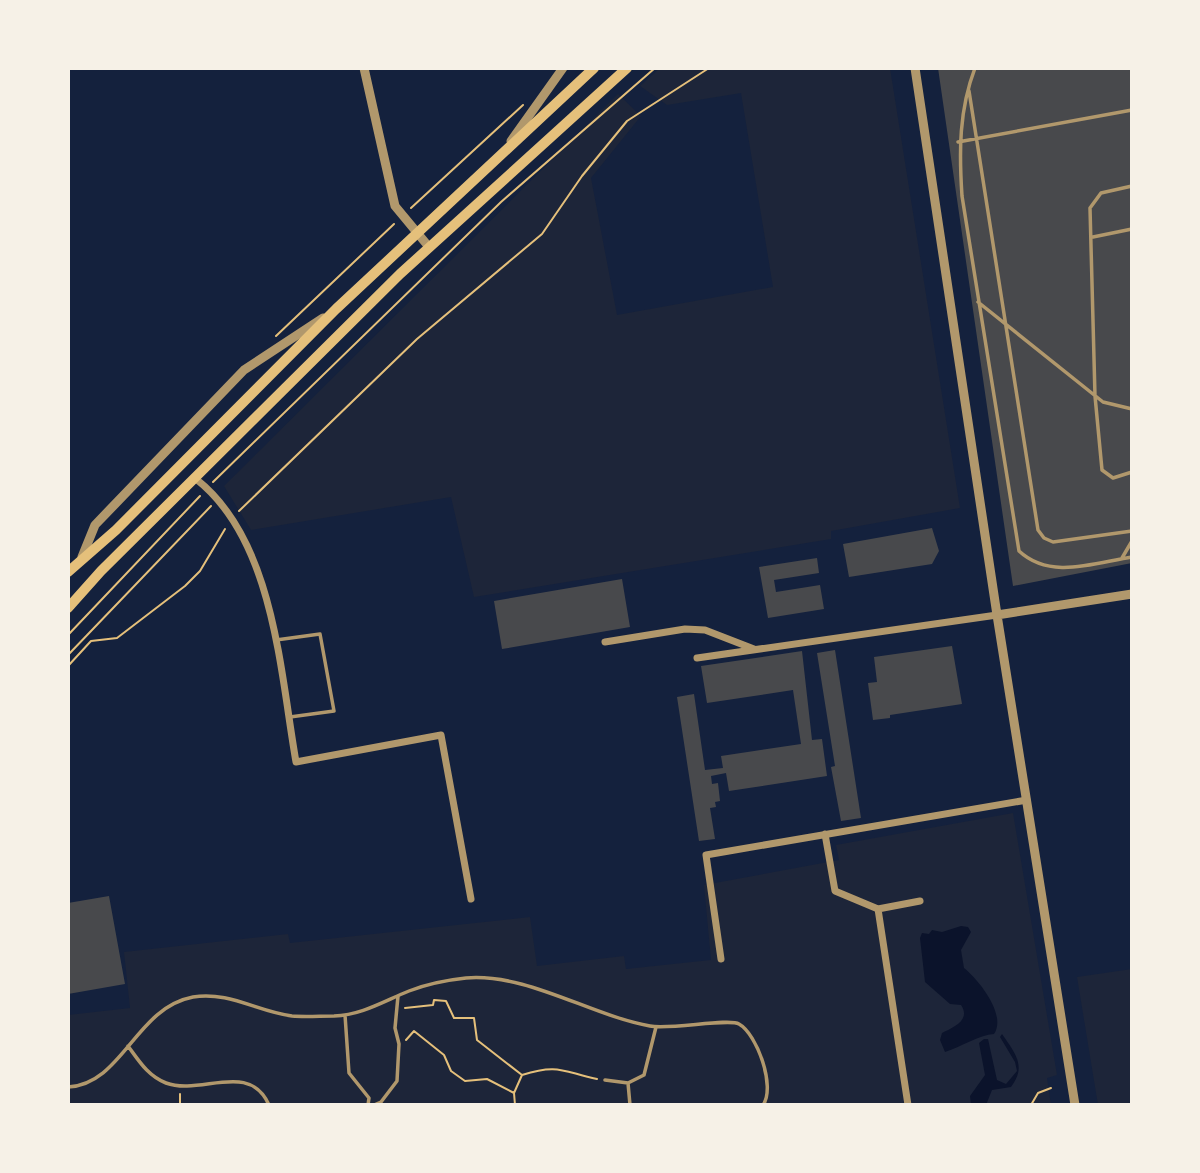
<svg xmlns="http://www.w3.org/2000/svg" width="1200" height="1173" font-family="'Noto Sans',sans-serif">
<rect width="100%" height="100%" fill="#14213d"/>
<path fill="#1d2539" d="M660 68H890L960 508 831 531V539L474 597 451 497 251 530 224 486 618 94 641 116 591 178 617 315 773 287 741 93 667 105 640 86Z
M1013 813 1057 1075 1047 1078 1051 1105H68V1015L130 1008 124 952 288 934 290 943 530 917 537 966 624 956 626 969 711 960 704 885 839 860 836 845Z
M1132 969V1105H1098L1077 977Z"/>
<path fill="#0b132b" d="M961 926 968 927 971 932 961 950 964 968C979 980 1007 1015 994 1034 979 1035 961 1047 945 1052L940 1040 942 1033C954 1027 971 1020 961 1005L950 1004 925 982 920 938 922 933 929 934 932 930 942 932Z
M1002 1034C1015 1053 1027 1066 1011 1087L992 1090 986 1105H971L970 1096 985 1075 979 1043 984 1039H988L997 1080 1006 1084 1017 1071 1015 1062 1000 1037Z"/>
<path fill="#48494c" d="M938 68H1132V563L1013 586Z
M932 528 939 551 932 564 849 577 843 544Z
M817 558 819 573 774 580 776 592 820 585 824 609 768 618 759 567Z
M622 579 630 627 502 649 494 601Z
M952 646 962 704 890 715V718L873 720 868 683 877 682 874 657Z
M835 650 861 818 841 821 831 767 835 766 817 653Z
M802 651 812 740 822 739 827 776 729 791 726 773 711 776 712 784 718 783 720 801 715 802 716 807 710 808 715 839 699 841 677 697 694 694 705 770 723 768 721 756 801 744 793 690 707 703 701 666Z
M109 896 125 984 68 994V903Z"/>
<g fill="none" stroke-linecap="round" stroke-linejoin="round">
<path stroke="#e5c07b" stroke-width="2" d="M411 208 523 105
M276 336 394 224
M213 482 501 202 655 68
M239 511 417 339 542 234 582 176 627 121 709 68
M68 635 200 496
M68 655 211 506
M68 666 91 641 117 638 185 586 200 571 225 529
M405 1008 433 1005 434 1000 446 1001 454 1018H474L477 1040 522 1075
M406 1040 414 1031 444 1055 451 1071 465 1081 487 1079 514 1093
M180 1105V1094
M515 1105 514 1093 522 1075C559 1063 563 1072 597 1079
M1031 1105 1038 1093 1051 1088"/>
<path stroke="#b1986c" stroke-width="3.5" d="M975 68C959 110 959 151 962 196L1019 551C1050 580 1094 563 1132 557
M969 91 1038 530 1044 538 1053 542 1132 531
M958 142 1132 110
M1132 186 1101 193 1090 208 1095 396 1102 470 1113 478 1132 472
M1093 237 1132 229
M978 302 1103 402 1132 409
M1122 558 1132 541
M276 640 320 634 334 711 290 717
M345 1015 349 1073 369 1098 368 1105
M128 1046C139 1061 148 1076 166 1083 201 1096 249 1060 269 1105
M605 1080 628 1083 644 1075 656 1027
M628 1083 630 1105
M68 1087C123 1084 135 1008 193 997 229 991 258 1012 292 1016 305 1017 320 1016 334 1016 362 1015 384 1001 409 991 427 984 447 980 466 978 528 973 589 1015 650 1026 670 1030 729 1018 739 1024 757 1034 776 1087 763 1105
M374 1105 381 1102 397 1081 399 1044 395 1028 398 996"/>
<path stroke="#b1986c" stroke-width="7" d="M196 479C274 540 280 671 296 762L441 735 471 899
M605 642 685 629 705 630 754 649
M697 658 997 615
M825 834 835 891 878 909 908 1105
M878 909 920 901
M721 959 706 855 1027 800"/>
<path stroke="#b1986c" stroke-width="9" d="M364 68 395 206 429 247
M915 68 997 615 1075 1105
M511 141 563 68
M82 557 95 525 244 370 323 318
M997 615 1132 594"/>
<path stroke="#e5c07b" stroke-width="10" d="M68 572 116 530 336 309 594 68
M68 608 101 571 400 274 627 68"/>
</g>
<rect width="1200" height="1173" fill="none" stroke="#f6f1e7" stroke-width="140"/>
</svg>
